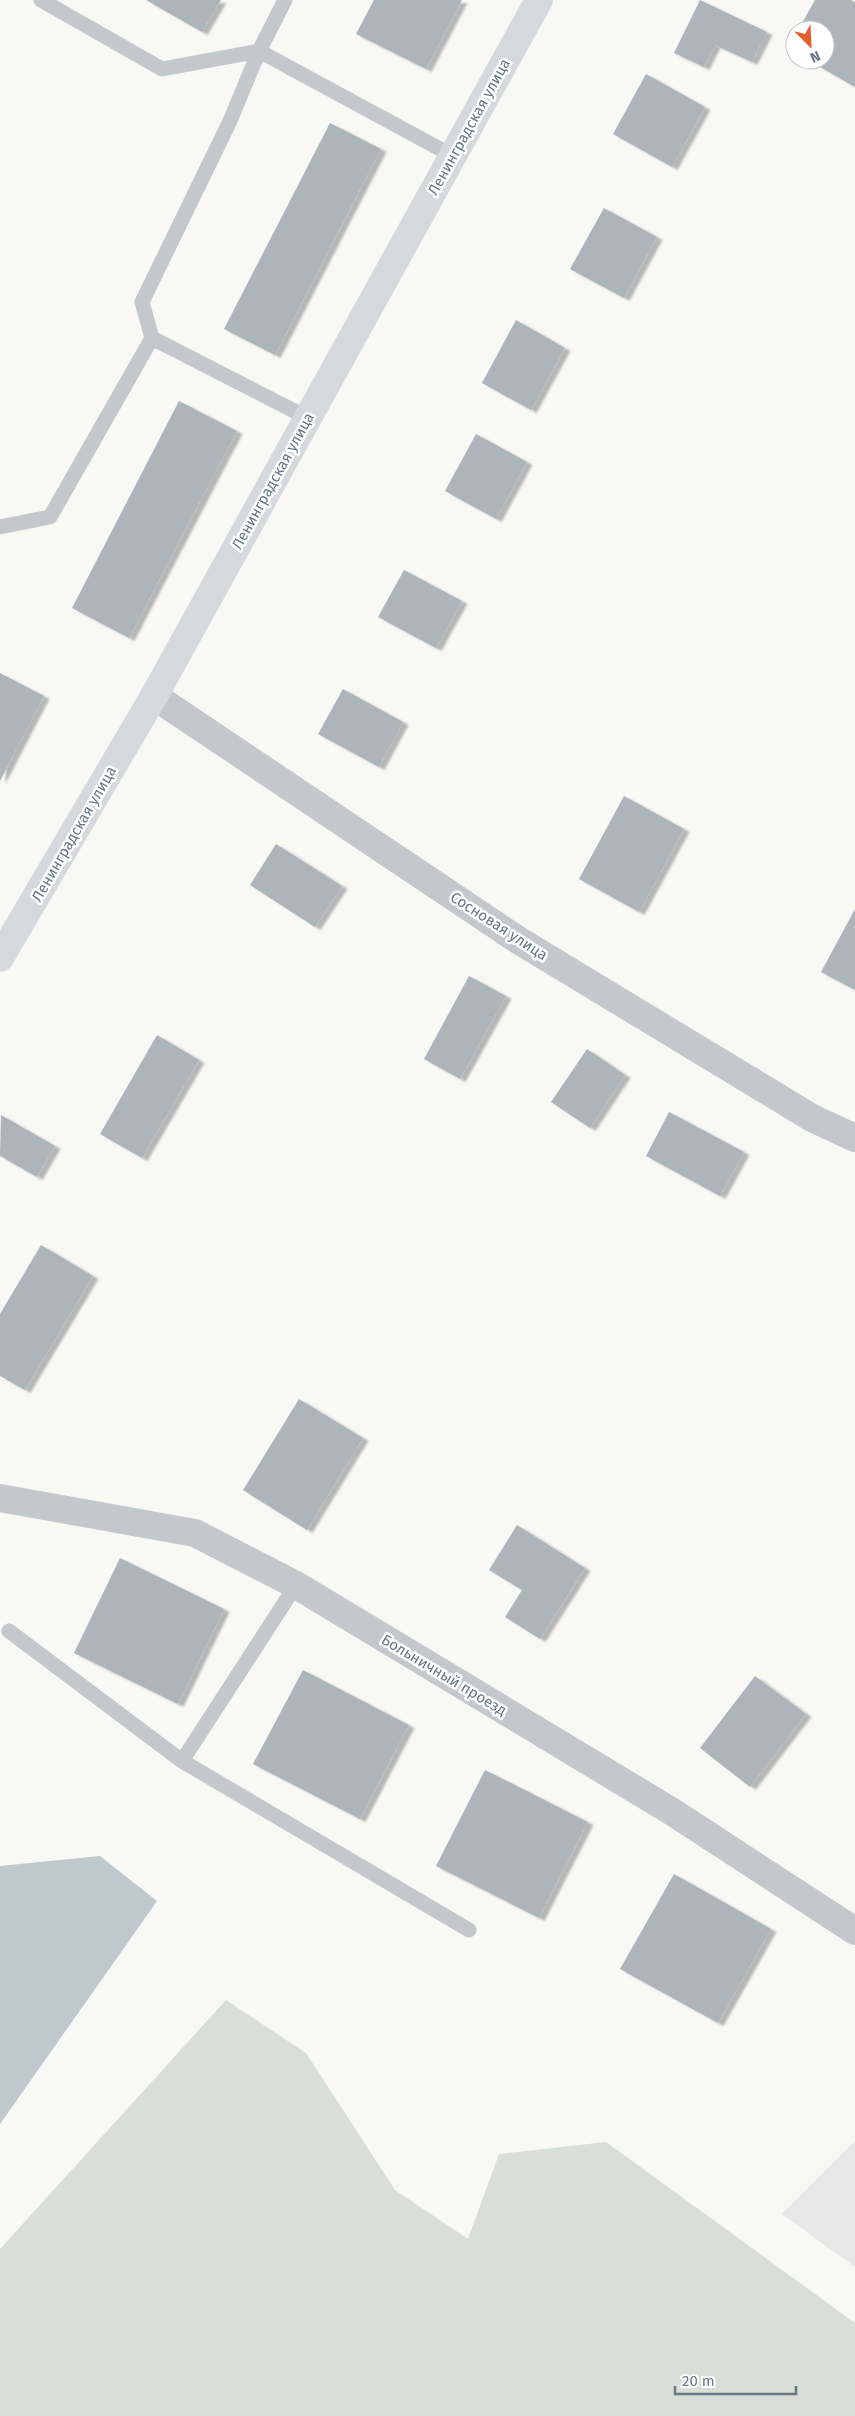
<svg xmlns="http://www.w3.org/2000/svg" width="855" height="2416" font-family="'Fira Sans',sans-serif">
<defs>
<filter id="shadow"><feDropShadow dx="5.5" dy="3" stdDeviation="1" flood-color="#0004"/></filter>
</defs>
<rect width="100%" height="100%" fill="#f8f8f5"/>
<path fill="#e6e7e6" d="M855 2141V2267L782 2214Z"/>
<path fill="#d9dfd6" d="M226 2000 306 2053 395 2190 468 2239 499 2154 606 2142 855 2323V2416H0V2249Z"/>
<path fill="#bec8cd" d="M100 1856 157 1901 0 2124V1866Z"/>
<path fill="#adb4ba" filter="url(#shadow)" d="M146 0H221L202 32Z
M374 0H462L426 69 356 34Z
M700 0 767 32 752 62 715 45 704 67 674 53Z
M815 0H851L855 2V87L808 60H825V30H798Z
M795 35V52L787 48Z
M646 74 705 107 672 167 613 134Z
M330 123 381 149 275 355 224 329Z
M604 208 657 237 624 298 570 269Z
M516 320 565 348 531 410 482 383Z
M179 401 237 431 129 638 72 608Z
M476 434 527 462 496 519 445 491Z
M404 570 462 601 436 648 378 617Z
M0 673 44 696 0 781Z
M343 689 403 722 379 767 318 734Z
M624 796 684 829 639 912 579 879Z
M276 844 342 886 315 927 250 885Z
M855 909V990L821 972Z
M469 976 506 996 460 1079 424 1059Z
M157 1035 199 1060 142 1158 100 1134Z
M587 1049 625 1075 590 1128 551 1102Z
M669 1112 744 1152 720 1196 646 1156Z
M1 1115 55 1146 37 1177 0 1156Z
M41 1245 93 1276 25 1390 0 1376V1314Z
M299 1399 363 1438 307 1530 243 1490Z
M517 1525 585 1568 540 1639 505 1617 522 1590 489 1570Z
M120 1558 224 1609 178 1704 74 1653Z
M303 1670 409 1725 360 1819 253 1764Z
M755 1676 806 1714 750 1787 700 1748Z
M485 1770 588 1822 539 1918 436 1866Z
M674 1874 771 1929 718 2023 620 1969Z"/>
<g fill="none" stroke-linecap="round" stroke-linejoin="round">
<path stroke="#c4c8cb" stroke-width="15" d="M41 0 162 69 259 51 453 156
M285 0 259 51 230 121 142 302 152 338 308 418
M0 527 50 517 152 338
M9 1631 182 1761 296 1585
M182 1761 469 1930"/>
<path stroke="#c4c8cb" stroke-width="28" d="M154 696 518 940 812 1118 855 1138
M0 1498 195 1533 296 1585 671 1811 855 1931"/>
<path stroke="#d5d9dd" stroke-width="28" d="M0 958 154 696 539 0"/>
</g>
<g text-anchor="middle" stroke-width="5" stroke-linejoin="round" paint-order="stroke">
<g font-size="15" fill="#677786" stroke="#fff">
<text transform="translate(469 127) rotate(-61)" y="5">Ленинградская улица</text>
<text transform="translate(273 481) rotate(-61)" y="5">Ленинградская улица</text>
<text transform="translate(74 834) rotate(-60)" y="5">Ленинградская улица</text>
<text transform="translate(499 926) rotate(33)" y="5">Сосновая улица</text>
<text transform="translate(444 1675) rotate(31)" y="5">Больничный проезд</text>
</g>
</g>
<g transform="translate(810 45) rotate(156)"><circle r="24" fill="#ffffff" stroke="#c2c9cf"/>
<path d="M0-4L9 19L0 12L-9 19Z" fill="#e45d2a"/>
<text y="-8" font-size="14" font-weight="bold" text-anchor="middle" fill="#677786">N</text>
</g>
<path d="M675 2386v8h121v-8" fill="none" stroke="#677786" stroke-width="2.5"/>
<text x="682" y="2386" font-size="15" fill="#677786" stroke="#ffffff" stroke-width="4" paint-order="stroke">20 m</text>
</svg>
